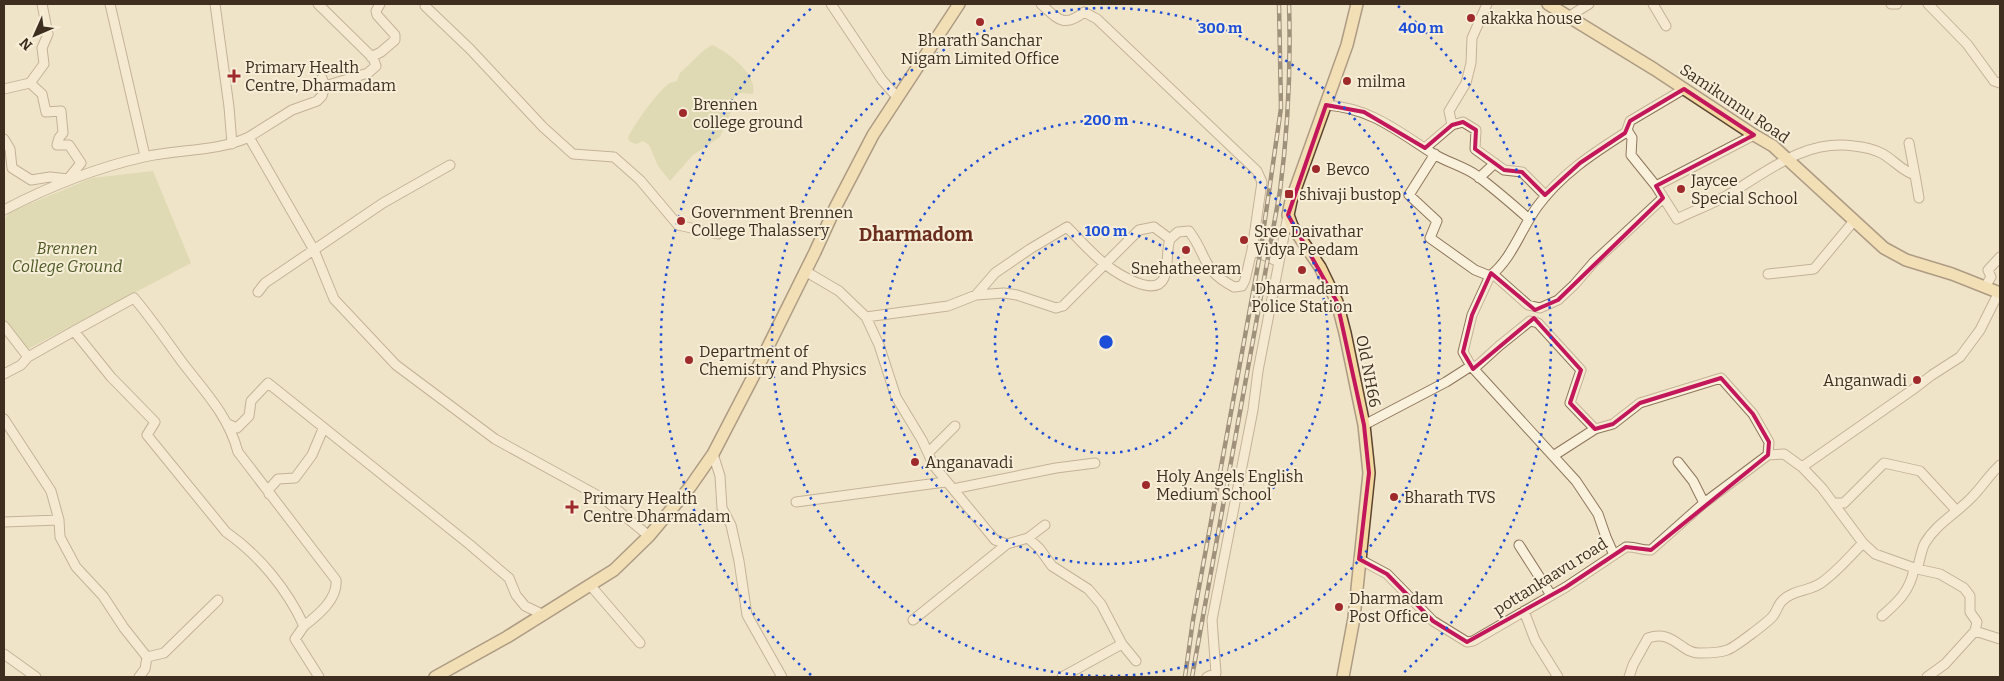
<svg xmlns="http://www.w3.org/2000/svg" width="2004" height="681" font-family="Bitter,serif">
<rect width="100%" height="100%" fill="#f0e4c8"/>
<path fill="#c9cf9b" d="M712 45C728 52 758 74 753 94L741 93 734 97 731 112 720 137 693 155 670 181 658 166 649 145 643 141 636 144 630 142 628 138C632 127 660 88 670 83 672 82 675 82 677 81L680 73 704 50Z
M153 171 191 263 26 350 4 320V219L10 212 92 178Z"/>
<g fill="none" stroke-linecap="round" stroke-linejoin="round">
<g stroke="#8d765c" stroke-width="11">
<path id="minor" d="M110 4 145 156
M215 4 229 107 232 144
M318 4 373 58 376 66 368 73 325 86
M831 4 882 80 897 97
M1041 4C1057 18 1063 29 1084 12L1097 19 1257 171 1262 182 1252 250 1279 262 1288 215
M1487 4 1472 38 1471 63 1466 83 1449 111 1452 125 1463 122 1476 130 1475 149 1504 170 1522 172 1546 196
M1653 4 1666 26
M1891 4H1897
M1928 4 1967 44 1994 81 2000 83
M425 6 470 49 543 127 573 154 614 157 640 180 678 225 718 234
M1568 17 1589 4
M371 57 381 52 395 40V35L377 15 376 11 380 4
M4 89 30 83
M1684 89 1630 121 1627 130 1632 138 1631 155 1656 186 1677 219C1693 211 1710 205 1726 196 1767 172 1804 139 1854 146 1863 147 1876 150 1883 154 1895 161 1902 171 1915 175L1919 198
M1326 105C1370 108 1396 130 1432 153 1446 162 1463 166 1476 175 1495 189 1512 204 1529 219
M249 137 292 110 317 101 322 96 325 86 322 78
M4 139 10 149 12 168 31 180 50 177 68 179 81 163 69 145H57L59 138 63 133 61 111 46 112 42 94 30 83 44 64 42 48 48 34 42 4
M1909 143 1915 175
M1425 148 1452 125
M1435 154 1409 195 1437 221 1430 238 1475 270 1490 276
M1479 178 1495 163
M1656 186 1754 135
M4 210C48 187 95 168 144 157 178 149 217 152 249 137L314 250 334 299 396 365 495 439 604 499 649 536
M805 271 839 291 866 317
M1493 274 1528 305 1540 308 1558 300 1574 285 1594 262 1663 198
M1768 274 1814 269 1853 222
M1985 287 1991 277 1988 270 2000 257
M258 292 265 283 383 203 450 165
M976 295 1004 293 1017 295 1056 308 1063 306 1139 230 1154 227 1170 239
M4 326 28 357 74 331 111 377 155 422 147 435 226 532C259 555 287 589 304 626L295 639 319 677
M74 331 134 298C151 318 166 340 182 362 205 392 228 415 238 452L336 580C338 599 318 615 304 626
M1471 366H1477L1499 346 1530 321 1538 323 1581 370 1570 403 1595 429 1553 456
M1471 366 1576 481 1598 514 1606 537 1614 555
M4 374 21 365 28 357
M4 419 51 491 59 520 60 537 76 567 103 596 124 628 147 657 145 669 139 677
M228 424 237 428 249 416 251 401 268 383 469 544 509 578 516 595 525 606 544 615
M1364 425 1446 382 1471 366 1463 352 1472 315 1490 276C1512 259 1521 229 1537 207 1560 175 1592 154 1625 133L1627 130
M1595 429 1613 424 1640 403 1721 378 1753 414 1769 442 1768 455
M928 453 955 426
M713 454 720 476 722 508 731 525 739 561 747 615 782 677
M1678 462 1693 481 1704 503
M1802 467 1915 388 1932 375 1960 357 1980 330 1999 292
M953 489 1056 468 1095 463
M269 494V489L278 479 295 478 312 455 323 429
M796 502 945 482
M1834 503H1844L1884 463 1920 471 1956 510
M4 522 59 520
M1028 538 1045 525
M1519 545 1551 595
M1359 559 1387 574 1433 621 1467 642 1473 641 1566 587 1626 547C1636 546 1641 551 1651 550L1704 503 1768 455 1784 454 1802 467 1822 488 1863 543
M1917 569 1940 574 1964 588 1970 596V612L1977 622 1975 631
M590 585 640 643
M1524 611 1535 640 1558 677
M1882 616C1898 602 1910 591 1914 569
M913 620 1007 544
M4 654 36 677
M147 657 164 653 218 600
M1136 661 1122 644 1101 604 1088 589 1052 566 1039 548 1028 538 1007 544 995 540 934 466 922 440 896 397 879 345 866 317 948 306 976 295 995 273 1030 249 1067 227C1079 239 1092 254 1106 265 1118 274 1155 298 1164 278 1169 266 1166 251 1170 239L1178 232 1189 231C1208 256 1201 270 1234 287L1242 286 1245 280 1252 250
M1062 677 1122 644
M1207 677 1216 673 1212 620 1253 410 1258 371 1279 262
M1629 677 1633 665 1648 638C1674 629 1681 654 1700 653 1708 653 1720 653 1727 650 1734 648 1768 622 1773 616 1777 611 1778 604 1783 600 1793 590 1810 591 1821 583 1837 572 1850 556 1863 543L1875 554 1917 569C1920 561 1921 550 1925 543 1936 524 1957 513 1972 497 1982 487 1989 475 2000 465
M1927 677 1945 664 1975 631 2000 639"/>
</g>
<g stroke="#5b4430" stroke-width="14">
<path id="major" d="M1548 4 1654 69 1754 135 1773 146 1884 248 1906 260 1952 274 2000 293
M435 677 507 637 614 570 649 536 690 487 713 454 753 377 815 252 836 206 873 135 959 4
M1343 677 1354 618 1369 473 1364 425 1345 333 1337 302 1320 267 1292 226 1288 215 1291 201 1347 45 1357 4"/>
</g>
<use href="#minor" stroke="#faf1dc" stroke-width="9"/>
<use href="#major" stroke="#f3d9a0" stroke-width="11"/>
<g stroke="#3d2e20" stroke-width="4.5">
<path id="rail" d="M1185 677 1193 620 1260 254 1281 108 1279 4
M1192 677 1280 191C1288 129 1291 67 1289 4"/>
</g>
<use href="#rail" stroke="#f7eed8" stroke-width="2.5" stroke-dasharray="8" stroke-linecap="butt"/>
</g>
<path d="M0 0H2004V681H0ZM1684 89 1754 135 1656 186 1663 198 1558 300 1535 310 1491 273 1472 315 1463 352 1473 369 1534 318 1581 370 1570 403 1595 429 1613 424 1640 403 1721 378 1753 414 1769 442 1768 455 1651 550 1626 547 1566 587 1467 642 1433 621 1387 574 1359 559 1369 473 1364 425 1337 302 1288 215 1326 105 1364 112 1425 148 1452 125 1463 122 1476 130 1475 149 1504 170 1522 172 1545 195 1580 163 1625 133 1630 121Z" fill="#f0e4c8" fill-opacity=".55" fill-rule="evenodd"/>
<path fill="none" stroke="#c2185b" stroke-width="4" stroke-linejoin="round" d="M1684 89 1754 135 1656 186 1663 198 1558 300 1535 310 1491 273 1472 315 1463 352 1473 369 1534 318 1581 370 1570 403 1595 429 1613 424 1640 403 1721 378 1753 414 1769 442 1768 455 1651 550 1626 547 1566 587 1467 642 1433 621 1387 574 1359 559 1369 473 1364 425 1337 302 1288 215 1326 105 1364 112 1425 148 1452 125 1463 122 1476 130 1475 149 1504 170 1522 172 1545 195 1580 163 1625 133 1630 121Z"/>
<g fill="none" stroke="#1d4ed8" stroke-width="2.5" stroke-dasharray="2.5 5">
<circle cx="1106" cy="342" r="111"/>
<circle cx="1106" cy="342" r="222"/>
<circle cx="1106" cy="342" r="334"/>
<path d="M811 675A445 445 0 0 1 814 6M1398 6A445 445 0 0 1 1401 675"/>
</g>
<g fill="#9e2a2b" stroke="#f7eed8" stroke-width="2">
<circle cx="1471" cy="18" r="5"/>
<circle cx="980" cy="22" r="5"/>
<path d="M231.5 68.5h5v5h5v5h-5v5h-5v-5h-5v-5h5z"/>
<circle cx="1347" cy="81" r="5"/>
<circle cx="683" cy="113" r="5"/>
<circle cx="1316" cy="169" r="5"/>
<circle cx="1681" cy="189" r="5"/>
<rect x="1284" y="189" width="10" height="10" rx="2.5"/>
<circle cx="681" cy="221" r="5"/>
<circle cx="1244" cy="240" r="5"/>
<circle cx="1186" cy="250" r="5"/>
<circle cx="1302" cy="270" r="5"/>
<circle cx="689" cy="360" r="5"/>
<circle cx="1917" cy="380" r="5"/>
<circle cx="915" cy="462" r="5"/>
<circle cx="1146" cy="485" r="5"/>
<circle cx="1394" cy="497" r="5"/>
<path d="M569.5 499.5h5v5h5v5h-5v5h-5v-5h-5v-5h5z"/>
<circle cx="1339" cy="607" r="5"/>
</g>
<g text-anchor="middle" stroke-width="4" stroke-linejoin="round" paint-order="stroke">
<g font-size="16" fill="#3d2e20" stroke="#f7eed8" text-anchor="start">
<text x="1481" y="24">akakka house</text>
<text x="980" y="46" text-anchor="middle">Bharath Sanchar<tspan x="980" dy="18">Nigam Limited Office</tspan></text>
<text x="245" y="73">Primary Health<tspan x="245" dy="18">Centre, Dharmadam</tspan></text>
<text x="1357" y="87">milma</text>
<text x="693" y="110">Brennen<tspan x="693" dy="18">college ground</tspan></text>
<text x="1326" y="175">Bevco</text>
<text x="1691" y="186">Jaycee<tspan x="1691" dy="18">Special School</tspan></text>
<text x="1299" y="200">shivaji bustop</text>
<text x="691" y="218">Government Brennen<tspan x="691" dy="18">College Thalassery</tspan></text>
<text x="1254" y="237">Sree Daivathar<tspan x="1254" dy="18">Vidya Peedam</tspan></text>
<text x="1186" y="274" text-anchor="middle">Snehatheeram</text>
<text x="1302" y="294" text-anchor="middle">Dharmadam<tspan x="1302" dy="18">Police Station</tspan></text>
<text x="699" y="357">Department of<tspan x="699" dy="18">Chemistry and Physics</tspan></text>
<text x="1907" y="386" text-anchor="end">Anganwadi</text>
<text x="925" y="468">Anganavadi</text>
<text x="1156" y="482">Holy Angels English<tspan x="1156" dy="18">Medium School</tspan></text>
<text x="1404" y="503">Bharath TVS</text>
<text x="583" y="504">Primary Health<tspan x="583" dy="18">Centre Dharmadam</tspan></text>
<text x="1349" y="604">Dharmadam<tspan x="1349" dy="18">Post Office</tspan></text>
</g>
<g font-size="16" fill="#3d2e20" stroke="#f7eed8">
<text transform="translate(1735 103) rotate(34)" y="6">Samikunnu Road</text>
<text transform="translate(1369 371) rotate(79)" y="6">Old NH66</text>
<text transform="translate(1550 576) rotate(-32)" y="6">pottankaavu road</text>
</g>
<g font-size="16" font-style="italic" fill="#4d5a26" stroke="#f7eed8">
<text x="67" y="254">Brennen<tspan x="67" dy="18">College Ground</tspan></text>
</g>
<g font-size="19" font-weight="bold" fill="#6b2e1e" stroke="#f7eed8">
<text x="916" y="241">Dharmadom</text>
</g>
</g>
<circle cx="1106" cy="342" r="8" fill="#1d4ed8" stroke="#f7eed8" stroke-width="2.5"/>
<g font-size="15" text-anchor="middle" font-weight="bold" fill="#1d4ed8" stroke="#f7eed8" stroke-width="4" stroke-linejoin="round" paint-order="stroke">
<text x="1421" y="33">400 m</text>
<text x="1220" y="33">300 m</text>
<text x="1106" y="125">200 m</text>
<text x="1106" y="236">100 m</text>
</g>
<rect width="2004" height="681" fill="none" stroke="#3d2e20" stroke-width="10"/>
<g transform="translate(35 35) rotate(225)" stroke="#f7eed8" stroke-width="4" paint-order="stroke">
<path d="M0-4L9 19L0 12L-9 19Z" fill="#3d2e20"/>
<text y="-8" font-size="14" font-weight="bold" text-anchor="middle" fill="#3d2e20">N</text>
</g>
</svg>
